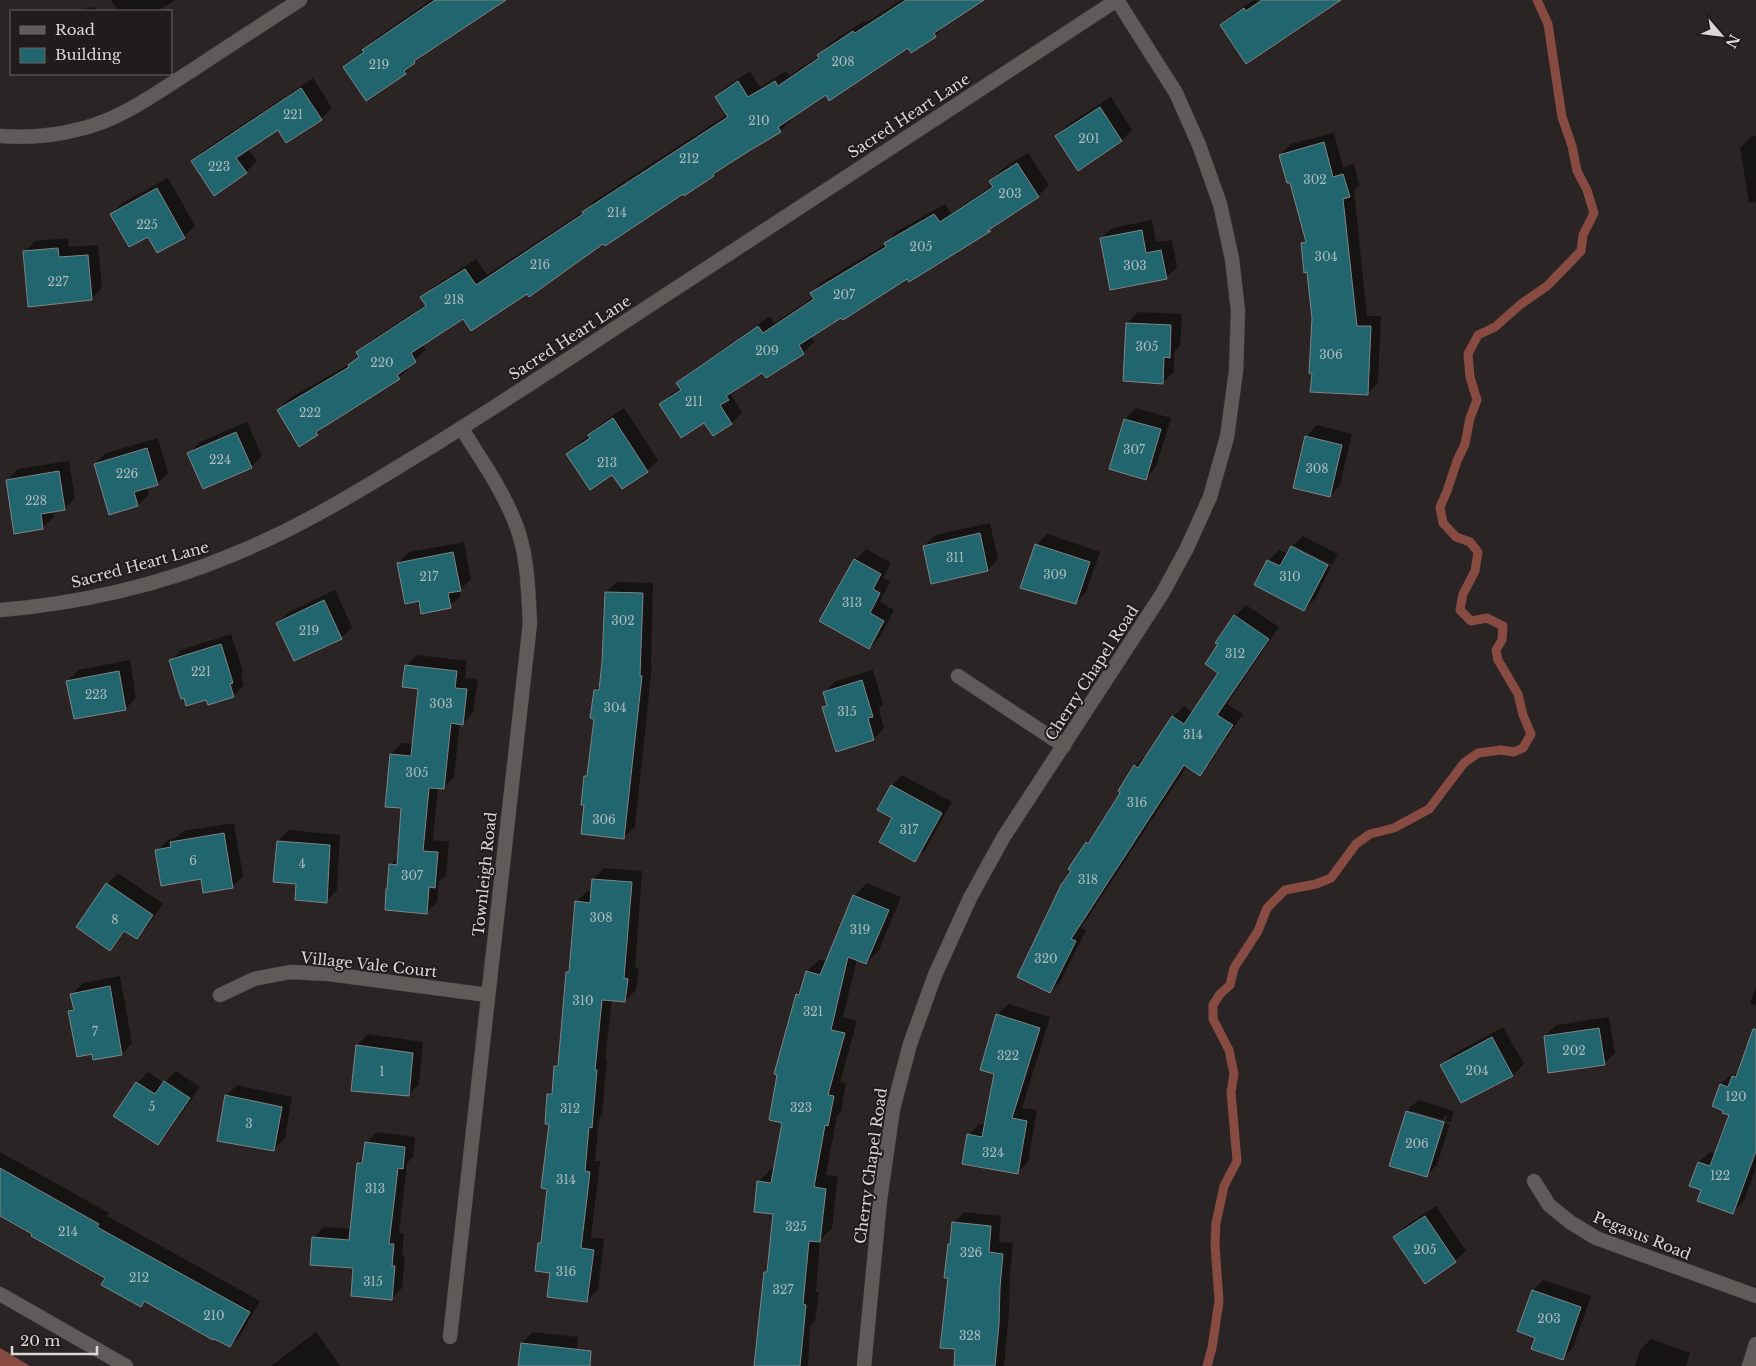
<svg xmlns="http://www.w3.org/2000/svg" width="1756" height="1366" font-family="'Libre Baskerville',serif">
<rect width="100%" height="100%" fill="#2a2524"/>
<path fill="#884b41" d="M0 1348 30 1366H0Z"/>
<path fill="#0007" fill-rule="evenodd" d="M111 0H175L158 11H118Z
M431 0H504L423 54 405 73 345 67 375 39Z
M901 0H981L946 25 935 36 911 51 908 46 826 94 789 118 791 120 780 131 721 168 714 175 604 242 528 293 464 317 422 344 426 350 408 365 410 367 399 378 328 423 317 434 279 410 289 399 353 362 359 355 358 353 369 342 426 304 422 298 433 287 476 259 487 275 587 209 594 201 728 114 716 97 727 86 750 71 760 87 786 71 789 76 819 56 829 44 864 21 866 23Z
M1254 0 1258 1 1340 0 1221 25 1232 14Z
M95 7 96 11H70Z
M313 78 332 108 321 119 286 141 278 129 248 149 257 161 246 172 192 162 203 151Z
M1111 97 1132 130 1122 140 1057 136 1067 125Z
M1334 133 1343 167 1354 164 1359 185 1354 191 1367 316H1381L1378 383 1368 393 1313 318 1308 271 1302 243 1307 239 1291 181 1280 155 1291 144Z
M1756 136V202L1749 203 1740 148 1751 137Z
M1028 153 1049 185 1038 196 996 223 990 230 910 281 907 277 810 336 814 342 803 353 762 371 739 388 731 395 742 412 732 423 713 435 704 421 660 405 671 394 681 388 678 384 689 373 770 316 774 323 814 297 812 293 822 282 886 244 896 232 945 204 951 213 993 185 991 181 1001 170Z
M168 178 195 226 184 237 148 235 112 214 122 203Z
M1152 220 1156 242 1172 240 1177 267 1166 278 1101 238 1112 228Z
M68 238 69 247 98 245 102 288 91 299 24 252 35 241Z
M1138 312 1182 314 1180 346 1174 352V372L1163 382 1127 323Z
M624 408 658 460 647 471 622 487 612 473 568 454 579 443 590 435 601 424Z
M1136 408 1171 418 1156 467 1146 478 1125 419Z
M247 422 262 456 251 467 189 453 200 442Z
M1317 425 1352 434 1340 485 1330 496 1294 487 1307 436Z
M158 438 168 473 157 484 146 487 149 494 138 505 109 513 95 464 106 453Z
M69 461 75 498 64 509 53 510 54 517 43 527 8 480 18 469Z
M990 523 998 559 988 570 924 546 935 535Z
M1047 534 1100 552 1086 592 1076 603 1036 545Z
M1303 536 1338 554 1332 565 1294 546V549L1331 567 1315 599 1304 610 1268 561 1279 550 1288 554 1292 546Z
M464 542 471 579 460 590 461 596 450 606 420 599 398 563 409 552Z
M866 549 891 563 883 578 890 581 880 602 894 610 880 637 869 648 855 560Z
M617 582 653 583 651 665H652L635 827 624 837 585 804V776L588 773 595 718V690L601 684 606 592Z
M335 590 352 627 341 638 278 623 289 612Z
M1246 605 1279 627 1227 704 1243 714 1210 763 1199 774 1187 766 1081 928 1086 930 1061 981 1050 992 1073 870 1087 843 1094 836 1122 792 1135 766 1146 755 1147 756 1173 717 1184 706 1193 713 1220 673V644L1235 616Z
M231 634 243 671 241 674 244 685 233 696 207 698 171 661 181 650Z
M417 655 467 661 465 678 478 679 473 713 463 723H460L454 777 443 788 438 787 433 840 449 842 446 875 439 882 437 902 426 913 387 889 389 887 391 865 399 856 403 807 386 806 391 754 402 743 413 744 420 688 406 666Z
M130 660 136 698 126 708 68 681 78 670Z
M873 670 883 705 879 709 884 728 874 739 823 708 828 703 825 692 836 681Z
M902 775 952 802 925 850 915 860 892 786Z
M234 823 243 876 232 887 202 878 157 851 168 840 176 838 183 831Z
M289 830 340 835 337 890 327 901 297 883 278 841Z
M604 868 642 871 635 968H639L636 990 625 1001 612 1000 605 1059H607L602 1115 599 1118 595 1161H600L591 1238 604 1239 598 1290 587 1300 551 1272 539 1244 542 1241 549 1188 550 1123 548 1094 553 1089 555 1066 559 1062 567 972 570 969 576 902 587 891H592L593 879Z
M118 873 163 904 147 927 136 937 126 931 110 950 107 884Z
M867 883 901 897 879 950 866 963 857 959 843 1017 857 1021 840 1082 846 1083 841 1112 837 1116 826 1175 838 1176 832 1228 820 1240 816 1292H819L815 1321 810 1326 808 1366H754L765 1272 768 1269 774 1212 758 1182 771 1169 775 1170 784 1122 797 994 802 989 807 971 820 959 827 961 854 896Z
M120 976 132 1043 122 1054 93 1053 70 1011 74 1007 72 994 83 983Z
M1756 987V1006L1750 1003Z
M1008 1004 1050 1017 1022 1108 1037 1110 1028 1162 1018 1172 969 1135 979 1124 986 1125 995 1074 997 1015Z
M1609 1017 1615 1053 1604 1064 1545 1036 1556 1025Z
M1756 1025V1167L1744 1201 1733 1212 1702 1190 1699 1162 1710 1152 1716 1154 1730 1115 1721 1084 1732 1074 1735 1075 1739 1070Z
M1503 1027 1524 1064 1513 1075 1461 1101 1442 1065 1452 1055Z
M368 1034 423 1042 419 1084 408 1095 357 1045Z
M176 1071 200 1087 168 1133 158 1143 115 1115 137 1083 148 1072 164 1083Z
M237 1085 292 1097 285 1138 274 1149 226 1096Z
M1418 1100 1454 1111 1437 1165 1426 1176 1391 1165 1407 1111ZM1412 1111 1443 1120 1444 1116H1447L1445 1121 1450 1122 1449 1125 1445 1123 1432 1164H1429Z
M377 1132 415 1137 413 1157 407 1163 399 1233 404 1234 402 1256H405L402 1288 391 1299 354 1267 314 1237 324 1227 351 1229 358 1163 364 1157 366 1143Z
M0 1152 109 1213 107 1216 260 1301 241 1335 230 1346 145 1301 140 1305 107 1277 0 1217Z
M1436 1206 1466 1251 1455 1261 1395 1237 1406 1226Z
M964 1212 1001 1216 999 1242 1013 1243 1010 1276 1009 1313 1004 1366H955L957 1348 949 1245 952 1242 954 1223Z
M1543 1280 1591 1296 1573 1348 1562 1359 1537 1337 1533 1291Z
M316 1332 340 1366H271Z
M533 1332 578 1337 575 1366H520L522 1343Z
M1651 1339 1690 1353 1686 1366H1635L1640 1350Z"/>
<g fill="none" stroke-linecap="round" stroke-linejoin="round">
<path stroke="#884b41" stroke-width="9" d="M1207 1366 1212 1348 1219 1301 1215 1245 1216 1223 1224 1186 1237 1161 1231 1092 1234 1074 1229 1050 1213 1019V1005L1220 994 1230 985 1234 968 1258 931 1267 908 1285 890 1316 884 1331 878 1356 844 1370 834 1394 828 1429 809 1464 763 1478 753 1501 750 1514 752 1523 748 1531 734 1523 715 1518 694 1498 660 1496 650 1502 640 1503 626 1487 618 1471 621 1460 610 1463 594 1475 571 1478 552 1470 542 1456 537 1443 523 1440 507 1447 491 1457 461 1465 444 1470 418 1477 400 1470 377 1468 354 1478 335 1495 327 1521 304 1547 286 1581 251 1583 235 1594 213 1587 190 1577 171 1572 146 1562 117 1548 24 1537 0"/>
</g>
<path fill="#21656f" stroke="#7e8586" d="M435 0H506L414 61 415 63 404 71 406 74 366 101 343 67 364 52 362 50Z
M906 0H984L934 33 936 37 911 53 908 48 829 101 826 95 778 127 781 132 749 151 713 174 714 176 684 196 683 194 605 246 603 244 529 297 527 294 471 331 463 319 411 353 416 362 397 375 400 379 316 432 318 435 299 447 277 410 349 367 348 365 359 357 356 352 426 306 420 297 465 269 476 285 583 214 582 212 728 117 715 97 738 81 748 97 775 81 778 86 819 58 817 55 853 31 855 33Z
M1262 0H1341L1246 64 1220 25 1244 8 1246 11Z
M301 88 322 120 286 143 278 130 236 158 247 173 214 196 191 161Z
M1100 107 1122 141 1078 171 1055 136Z
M1324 142 1333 177 1343 174 1350 197 1343 199 1357 326H1371L1368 395 1310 392 1312 374 1309 373 1312 318 1307 272 1304 273 1301 243 1306 242 1290 183H1287L1279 155Z
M1017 163 1039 197 987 231H991L909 282 907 279 843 320 841 318 799 345 804 354 766 378 762 373 726 396 729 400 720 405 732 424 713 436 704 423 681 438 659 404 681 390 676 383 758 326 763 333 814 299 810 293 886 247 884 243 934 214 940 222 993 187 989 181Z
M157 188 185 238 157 253 148 237 129 247 110 214Z
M1142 230 1146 253 1161 250 1167 279 1110 290 1100 238Z
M58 248 59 257 88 255 92 300 28 307 23 251Z
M1126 323 1171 325 1170 358 1164 357 1163 384 1123 381Z
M613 418 648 472 622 489 612 475 590 490 566 454 590 438 588 435Z
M1124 419 1161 429 1146 480 1109 469Z
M236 432 252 468 203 489 187 453Z
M1305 436 1342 445 1330 497 1293 488Z
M147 448 158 485 134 492 138 506 109 515 94 464Z
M59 471 65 510 41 514 43 529 14 534 6 480Z
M980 533 988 571 931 584 923 546Z
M1035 544 1090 562 1076 604 1020 588Z
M1291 546 1328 565 1304 611 1254 585 1267 560 1280 566Z
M453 552 461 591 448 593 451 608 421 614 419 601 405 604 397 563Z
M854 559 881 574 873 589 880 593 870 613 884 621 869 649 819 621Z
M605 592 643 593 640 676H642L624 839 581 834 584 805H581L584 776H587L594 719 590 718 594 690H599L602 662Z
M324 600 342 639 294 661 276 623Z
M1234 615 1269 639 1217 715 1233 725 1200 776 1184 765 1071 939 1076 941 1050 993 1017 977 1061 885 1071 871 1068 869 1086 842 1088 844 1120 793 1118 791 1134 765 1138 768 1172 716 1184 724 1218 673 1205 664 1218 644 1215 643Z
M221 644 233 683 230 684 234 697 208 705 206 700 186 706 184 698 181 699 169 660Z
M405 665 457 671 455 688 467 689 463 725 451 723 444 789 429 788 423 851 438 852 435 888 429 887 427 914 385 910 386 889H387L389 864 397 865 401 808 385 807 390 754 411 756 418 689 402 687Z
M119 671 126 710 74 719 66 681Z
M862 680 873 717 868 718 874 740 836 752 822 707 827 706 823 692Z
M891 785 942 813 915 862 879 842 892 818 877 810Z
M224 833 233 888 203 893 201 879 161 886 155 850 171 847 170 842Z
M277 841 330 845 327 903 295 900 296 884 273 882Z
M592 879 632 882 624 978 628 979 625 1002 602 1000 595 1070H597L592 1128 589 1127 585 1171 590 1172 581 1248 594 1250 587 1302 547 1297 550 1273 535 1271 538 1243H541L547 1189 541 1188 549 1124H545L547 1094H552L554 1066H558L566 972H569L575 901 590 903Z
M106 883 153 915 137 939 124 931 110 951 76 927Z
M853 895 889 910 866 964 848 957 831 1030 845 1033 828 1095 834 1096 828 1126 825 1125 814 1187 826 1189 820 1242 809 1241 803 1304 806 1305 800 1366H754L764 1272H767L773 1214 754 1212 757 1181 771 1183 782 1123 769 1120 777 1075 774 1074 796 994 799 995 806 971 820 975Z
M110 986 122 1055 93 1060 92 1054 77 1057 68 1011 74 1010 70 994Z
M996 1014 1040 1028 1012 1118 1027 1121 1018 1174 962 1164 967 1134 982 1137 994 1074 980 1070Z
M1599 1028 1605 1065 1548 1073 1544 1036Z
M1753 1029H1756V1151L1733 1214 1697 1201 1701 1190 1689 1186 1698 1162 1710 1166 1729 1115 1722 1113 1723 1111 1712 1106 1720 1084 1728 1087 1732 1076 1736 1077Z
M1492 1037 1513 1076 1461 1103 1440 1065Z
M356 1045 413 1053 409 1096 351 1091Z
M164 1081 190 1098 158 1145 113 1116 136 1082 155 1094Z
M225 1095 282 1107 274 1151 217 1141Z
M1406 1111 1444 1122 1427 1177 1389 1166Z
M365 1142 405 1147 403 1169 398 1168 389 1244H394L392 1266H395L392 1300 351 1296 353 1268 310 1265 312 1237 349 1240 357 1163H362Z
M0 1168 99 1224 97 1227 250 1312 230 1347 214 1339 213 1340 144 1301 141 1307 101 1285 105 1278 31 1236 32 1234 0 1216Z
M1425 1216 1456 1262 1425 1284 1393 1237Z
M952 1222 991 1226 989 1252 1003 1254 1000 1287 999 1324 995 1366H954L955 1349 940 1348 948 1278H944L948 1244H950Z
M1532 1290 1581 1307 1563 1360 1531 1349 1535 1338 1517 1331Z
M521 1343 591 1351 590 1366H518Z"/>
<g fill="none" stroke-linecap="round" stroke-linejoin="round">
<g stroke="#474342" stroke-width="15">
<path id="service" d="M958 676 1064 746"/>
</g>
<g stroke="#474342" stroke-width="15">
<path id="minor" d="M0 136C26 138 54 136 80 129 120 120 156 93 191 71 227 47 263 24 300 0
M220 995 254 979 290 972 329 974 488 995
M1534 1181 1549 1205 1570 1222 1596 1238 1756 1296
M0 1294 126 1366
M450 1337 530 623C528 590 528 556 516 525 503 490 481 460 462 429
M864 1366 880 1200 893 1109 910 1044 935 975 970 898 1003 838 1162 594 1187 548 1210 497 1227 437 1236 371 1238 311 1232 259 1220 204 1199 145 1176 93 1117 0
M1749 1366 1756 1344"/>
</g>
<g stroke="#474342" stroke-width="15">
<path id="tertiary" d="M0 610C77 604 161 585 232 555 294 530 351 496 408 461 491 411 571 357 652 304 807 203 962 101 1117 0"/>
</g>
<use href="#service" stroke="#605a59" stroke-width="14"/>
<use href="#minor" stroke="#605a59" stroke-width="14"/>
<use href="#tertiary" stroke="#605a59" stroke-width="14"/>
</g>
<g text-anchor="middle" stroke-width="4" stroke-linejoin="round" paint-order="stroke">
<g font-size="12" fill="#acbabc">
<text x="843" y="66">208</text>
<text x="379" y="69">219</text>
<text x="293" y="119">221</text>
<text x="759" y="125">210</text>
<text x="1089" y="143">201</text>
<text x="689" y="163">212</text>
<text x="219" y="171">223</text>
<text x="1315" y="184">302</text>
<text x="1010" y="198">203</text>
<text x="617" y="217">214</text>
<text x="147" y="229">225</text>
<text x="921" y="251">205</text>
<text x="1326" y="261">304</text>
<text x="540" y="269">216</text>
<text x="1135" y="270">303</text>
<text x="58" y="286">227</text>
<text x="844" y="299">207</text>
<text x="454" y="304">218</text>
<text x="1147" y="351">305</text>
<text x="767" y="355">209</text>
<text x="1331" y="359">306</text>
<text x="382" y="367">220</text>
<text x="694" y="406">211</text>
<text x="310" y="417">222</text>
<text x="1134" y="454">307</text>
<text x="220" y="464">224</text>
<text x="607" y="467">213</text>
<text x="1317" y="473">308</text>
<text x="127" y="478">226</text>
<text x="36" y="505">228</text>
<text x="955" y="562">311</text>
<text x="1055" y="579">309</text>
<text x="429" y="581">217</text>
<text x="1290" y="581">310</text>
<text x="852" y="607">313</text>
<text x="623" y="625">302</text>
<text x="309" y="635">219</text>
<text x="1235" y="658">312</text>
<text x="201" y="676">221</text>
<text x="96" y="699">223</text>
<text x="441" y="708">303</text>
<text x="615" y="712">304</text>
<text x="847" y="716">315</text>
<text x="1193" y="739">314</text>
<text x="417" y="777">305</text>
<text x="1137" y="807">316</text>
<text x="604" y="824">306</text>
<text x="909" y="834">317</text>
<text x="193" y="865">6</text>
<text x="302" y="868">4</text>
<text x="412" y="880">307</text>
<text x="1088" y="884">318</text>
<text x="601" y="922">308</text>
<text x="115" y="924">8</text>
<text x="860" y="934">319</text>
<text x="1046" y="963">320</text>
<text x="583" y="1005">310</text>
<text x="813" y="1016">321</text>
<text x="95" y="1036">7</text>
<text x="1574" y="1055">202</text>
<text x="1008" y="1060">322</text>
<text x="1477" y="1075">204</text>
<text x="382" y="1076">1</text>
<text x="1736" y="1101">120</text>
<text x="152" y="1111">5</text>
<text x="801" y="1112">323</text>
<text x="570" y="1113">312</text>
<text x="249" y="1128">3</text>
<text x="1417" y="1148">206</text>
<text x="993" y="1157">324</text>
<text x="1720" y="1180">122</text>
<text x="566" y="1184">314</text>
<text x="375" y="1193">313</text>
<text x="796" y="1231">325</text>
<text x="68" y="1236">214</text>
<text x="1425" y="1254">205</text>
<text x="971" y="1257">326</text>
<text x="566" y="1276">316</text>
<text x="139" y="1282">212</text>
<text x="373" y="1286">315</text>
<text x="783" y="1294">327</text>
<text x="214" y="1320">210</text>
<text x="1549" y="1323">203</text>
<text x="970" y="1340">328</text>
</g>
<g font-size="15" fill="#dad7d6" stroke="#211c1b">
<text transform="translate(909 116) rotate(-33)" y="5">Sacred Heart Lane</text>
<text transform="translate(570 338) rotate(-33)" y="5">Sacred Heart Lane</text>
<text transform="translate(140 565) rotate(-15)" y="5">Sacred Heart Lane</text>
<text transform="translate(1092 673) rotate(-57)" y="5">Cherry Chapel Road</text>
<text transform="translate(485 874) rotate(-84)" y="5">Townleigh Road</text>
<text transform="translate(369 965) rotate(6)" y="5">Village Vale Court</text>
<text transform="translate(871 1166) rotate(-82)" y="5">Cherry Chapel Road</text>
<text transform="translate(1642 1236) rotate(22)" y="5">Pegasus Road</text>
</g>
</g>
<rect x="10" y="10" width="162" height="65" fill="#211c1b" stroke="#6b6766"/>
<rect x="20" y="26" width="25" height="8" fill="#605a59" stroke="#6b6766"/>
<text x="55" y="35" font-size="15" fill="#dad7d6">Road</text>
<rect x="20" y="48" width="25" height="15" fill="#21656f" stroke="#6b6766"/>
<text x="55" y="60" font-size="15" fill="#dad7d6">Building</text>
<g transform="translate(1721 35) rotate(118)" stroke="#211c1b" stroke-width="4" paint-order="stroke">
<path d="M0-4L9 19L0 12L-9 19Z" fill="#dad7d6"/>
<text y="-8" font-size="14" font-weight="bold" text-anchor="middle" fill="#dad7d6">N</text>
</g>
<path d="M12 1346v8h85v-8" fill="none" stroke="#dad7d6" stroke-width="2.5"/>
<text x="20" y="1346" font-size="15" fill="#dad7d6" stroke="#211c1b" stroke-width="4" paint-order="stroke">20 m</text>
</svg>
